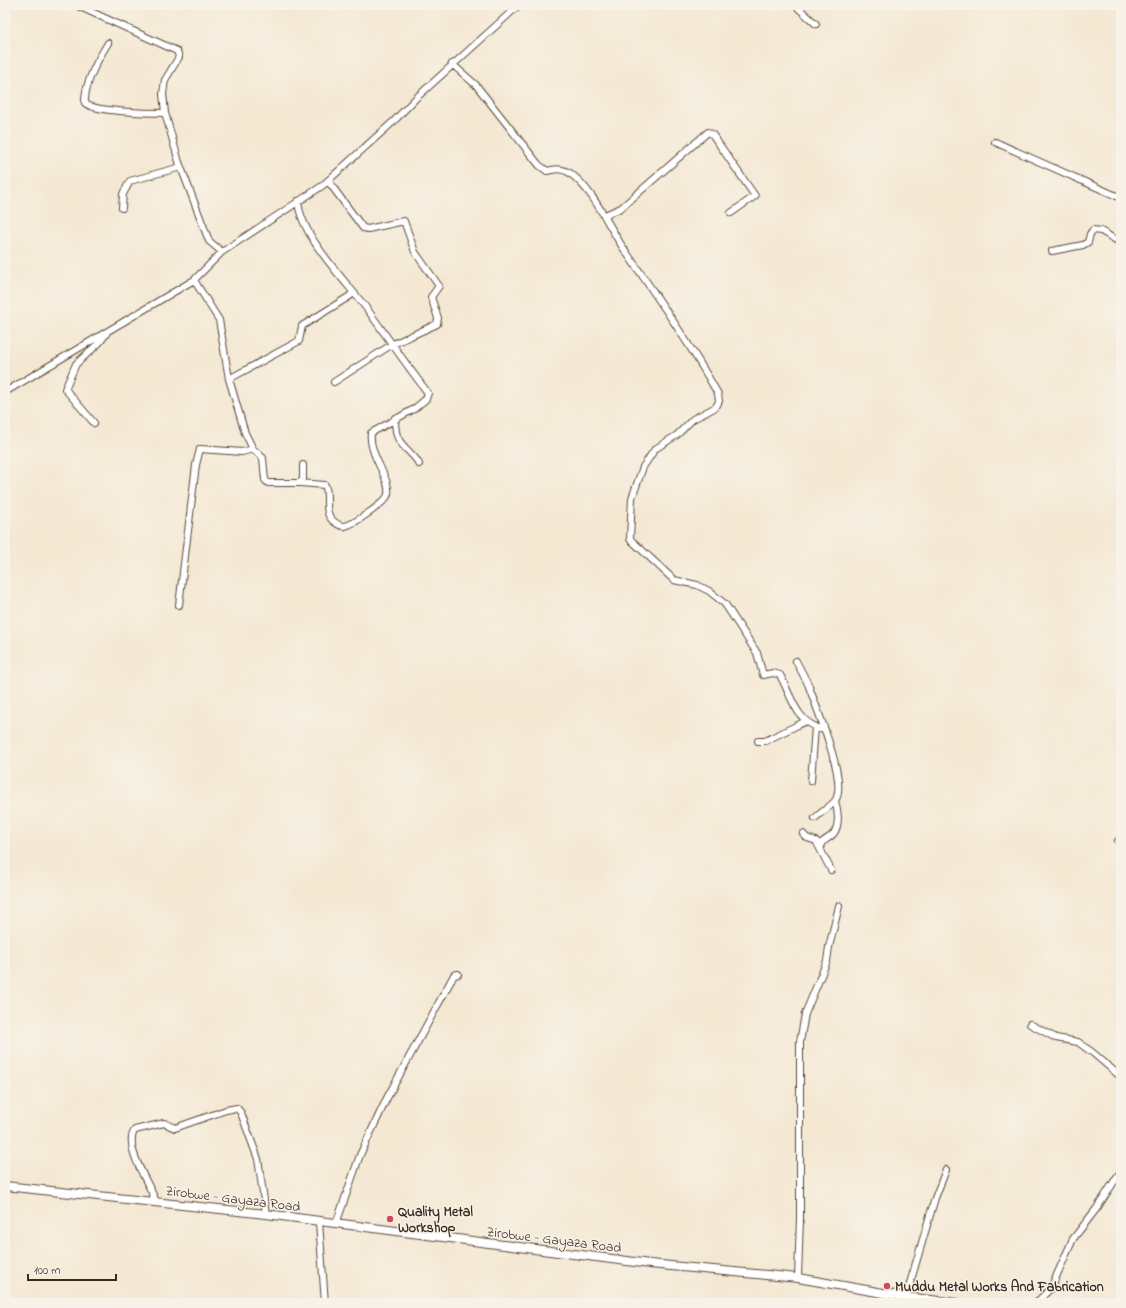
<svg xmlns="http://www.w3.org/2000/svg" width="1126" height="1308" font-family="'Indie Flower',sans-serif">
<rect width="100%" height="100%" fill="#f7f3e8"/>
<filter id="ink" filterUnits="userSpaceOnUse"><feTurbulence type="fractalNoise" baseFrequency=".025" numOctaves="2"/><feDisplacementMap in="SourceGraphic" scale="8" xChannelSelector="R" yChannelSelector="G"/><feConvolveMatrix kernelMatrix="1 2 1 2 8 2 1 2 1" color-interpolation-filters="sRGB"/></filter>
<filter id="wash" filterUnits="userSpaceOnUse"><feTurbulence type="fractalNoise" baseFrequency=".012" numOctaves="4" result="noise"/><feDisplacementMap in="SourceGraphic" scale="16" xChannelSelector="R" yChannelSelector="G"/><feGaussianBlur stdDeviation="0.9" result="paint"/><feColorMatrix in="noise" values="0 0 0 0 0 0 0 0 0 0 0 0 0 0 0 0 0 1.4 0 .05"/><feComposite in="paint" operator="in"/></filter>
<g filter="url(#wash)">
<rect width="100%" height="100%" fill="#f4e8d3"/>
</g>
<g filter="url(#ink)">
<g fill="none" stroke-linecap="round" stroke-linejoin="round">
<g stroke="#574639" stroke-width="8">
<path id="minor" d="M76 5 177 51 179 57 165 80 163 94 165 113 179 162 209 241 222 252
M795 5 816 24
M108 43C98 59 84 84 85 103 94 112 149 113 165 113
M452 64 476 85 539 165 547 171C555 169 562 168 570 173 595 192 607 224 624 249 657 297 690 344 718 394L719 401 716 407 693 419 677 435 655 449 643 467 632 498 630 539 674 580 697 585 709 591 725 604 757 653 763 675 773 673 780 675C792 697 796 724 825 730L808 684 796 661
M995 142 1121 198
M328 181 363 228 368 229 404 221 415 252 439 286 431 297 438 318 437 324 391 345 334 382
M298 201C301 238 348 283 370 313 389 340 408 367 428 393L426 399 414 409 371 433C368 455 391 478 388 494 387 502 354 524 345 526 340 527 336 523 332 520 323 511 330 496 325 485L300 483
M122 208 123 194 130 181 181 167
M605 215 621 208 708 132 712 134 755 196 731 213
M1052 251 1083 245 1088 242 1090 234 1093 230 1101 231 1121 243
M194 280 219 320 229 379 245 433 253 449 263 458 265 480 268 483H300L303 479V465
M229 379 299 341 302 326 350 296 353 292
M5 392 194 280 222 252 322 186 394 121 416 98 519 5
M395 418C395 425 395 434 399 440 404 449 414 454 419 464
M94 423 65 389 76 364 100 342 106 334
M179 605 196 465 200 449 242 452 253 449
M758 741H765L806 721
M811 781 815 727
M815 818C821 812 830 807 835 801 845 786 830 747 825 730
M803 834 807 838 816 841 831 870
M1118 841 1121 838
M821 847V843C825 840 831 837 834 833 840 824 838 810 835 801
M1030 1024 1056 1038 1078 1042 1093 1053 1121 1077
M156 1202C151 1186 122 1146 135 1130L164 1123 175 1128 226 1110 237 1108 241 1113 258 1159 266 1214
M319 1222 325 1303
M336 1224 360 1155 387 1098 454 975 458 974
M798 1278 800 1218V1042L805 1014 827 961 829 947 839 906
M906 1297 935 1198 946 1170
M1036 1303 1051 1288 1073 1239 1097 1208 1121 1171"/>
</g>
<g stroke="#574639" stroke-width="10">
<path id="tertiary" d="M5 1186 266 1214 650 1264 798 1278 906 1297 956 1303"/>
</g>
<use href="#minor" stroke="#fff" stroke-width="6"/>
<use href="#tertiary" stroke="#fff" stroke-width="8"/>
</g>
</g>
<g fill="#d1495b" stroke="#f7f3e8" stroke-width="1.5">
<circle cx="390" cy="1219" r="4"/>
<circle cx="887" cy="1286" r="4"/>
</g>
<g text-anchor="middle" stroke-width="3" stroke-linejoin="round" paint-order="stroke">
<g font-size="14" fill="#3b2a1e" stroke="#f7f3e8">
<text transform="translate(233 1198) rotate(7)" y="5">Zirobwe - Gayaza Road</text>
<text transform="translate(554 1239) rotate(7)" y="5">Zirobwe - Gayaza Road</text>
</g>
<g font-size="14" font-weight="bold" fill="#3b2a1e" stroke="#f7f3e8" text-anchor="start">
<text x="398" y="1216">Quality Metal<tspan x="398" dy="16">Workshop</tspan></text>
<text x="895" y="1291">Muddu Metal Works And Fabrication</text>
</g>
</g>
<rect width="1126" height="1308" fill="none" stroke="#f7f3e8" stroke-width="20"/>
<path d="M28 1274v6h88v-6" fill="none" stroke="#3b2a1e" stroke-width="2"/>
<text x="34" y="1274" font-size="12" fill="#3b2a1e" stroke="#f7f3e8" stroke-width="3" paint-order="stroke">100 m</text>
</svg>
